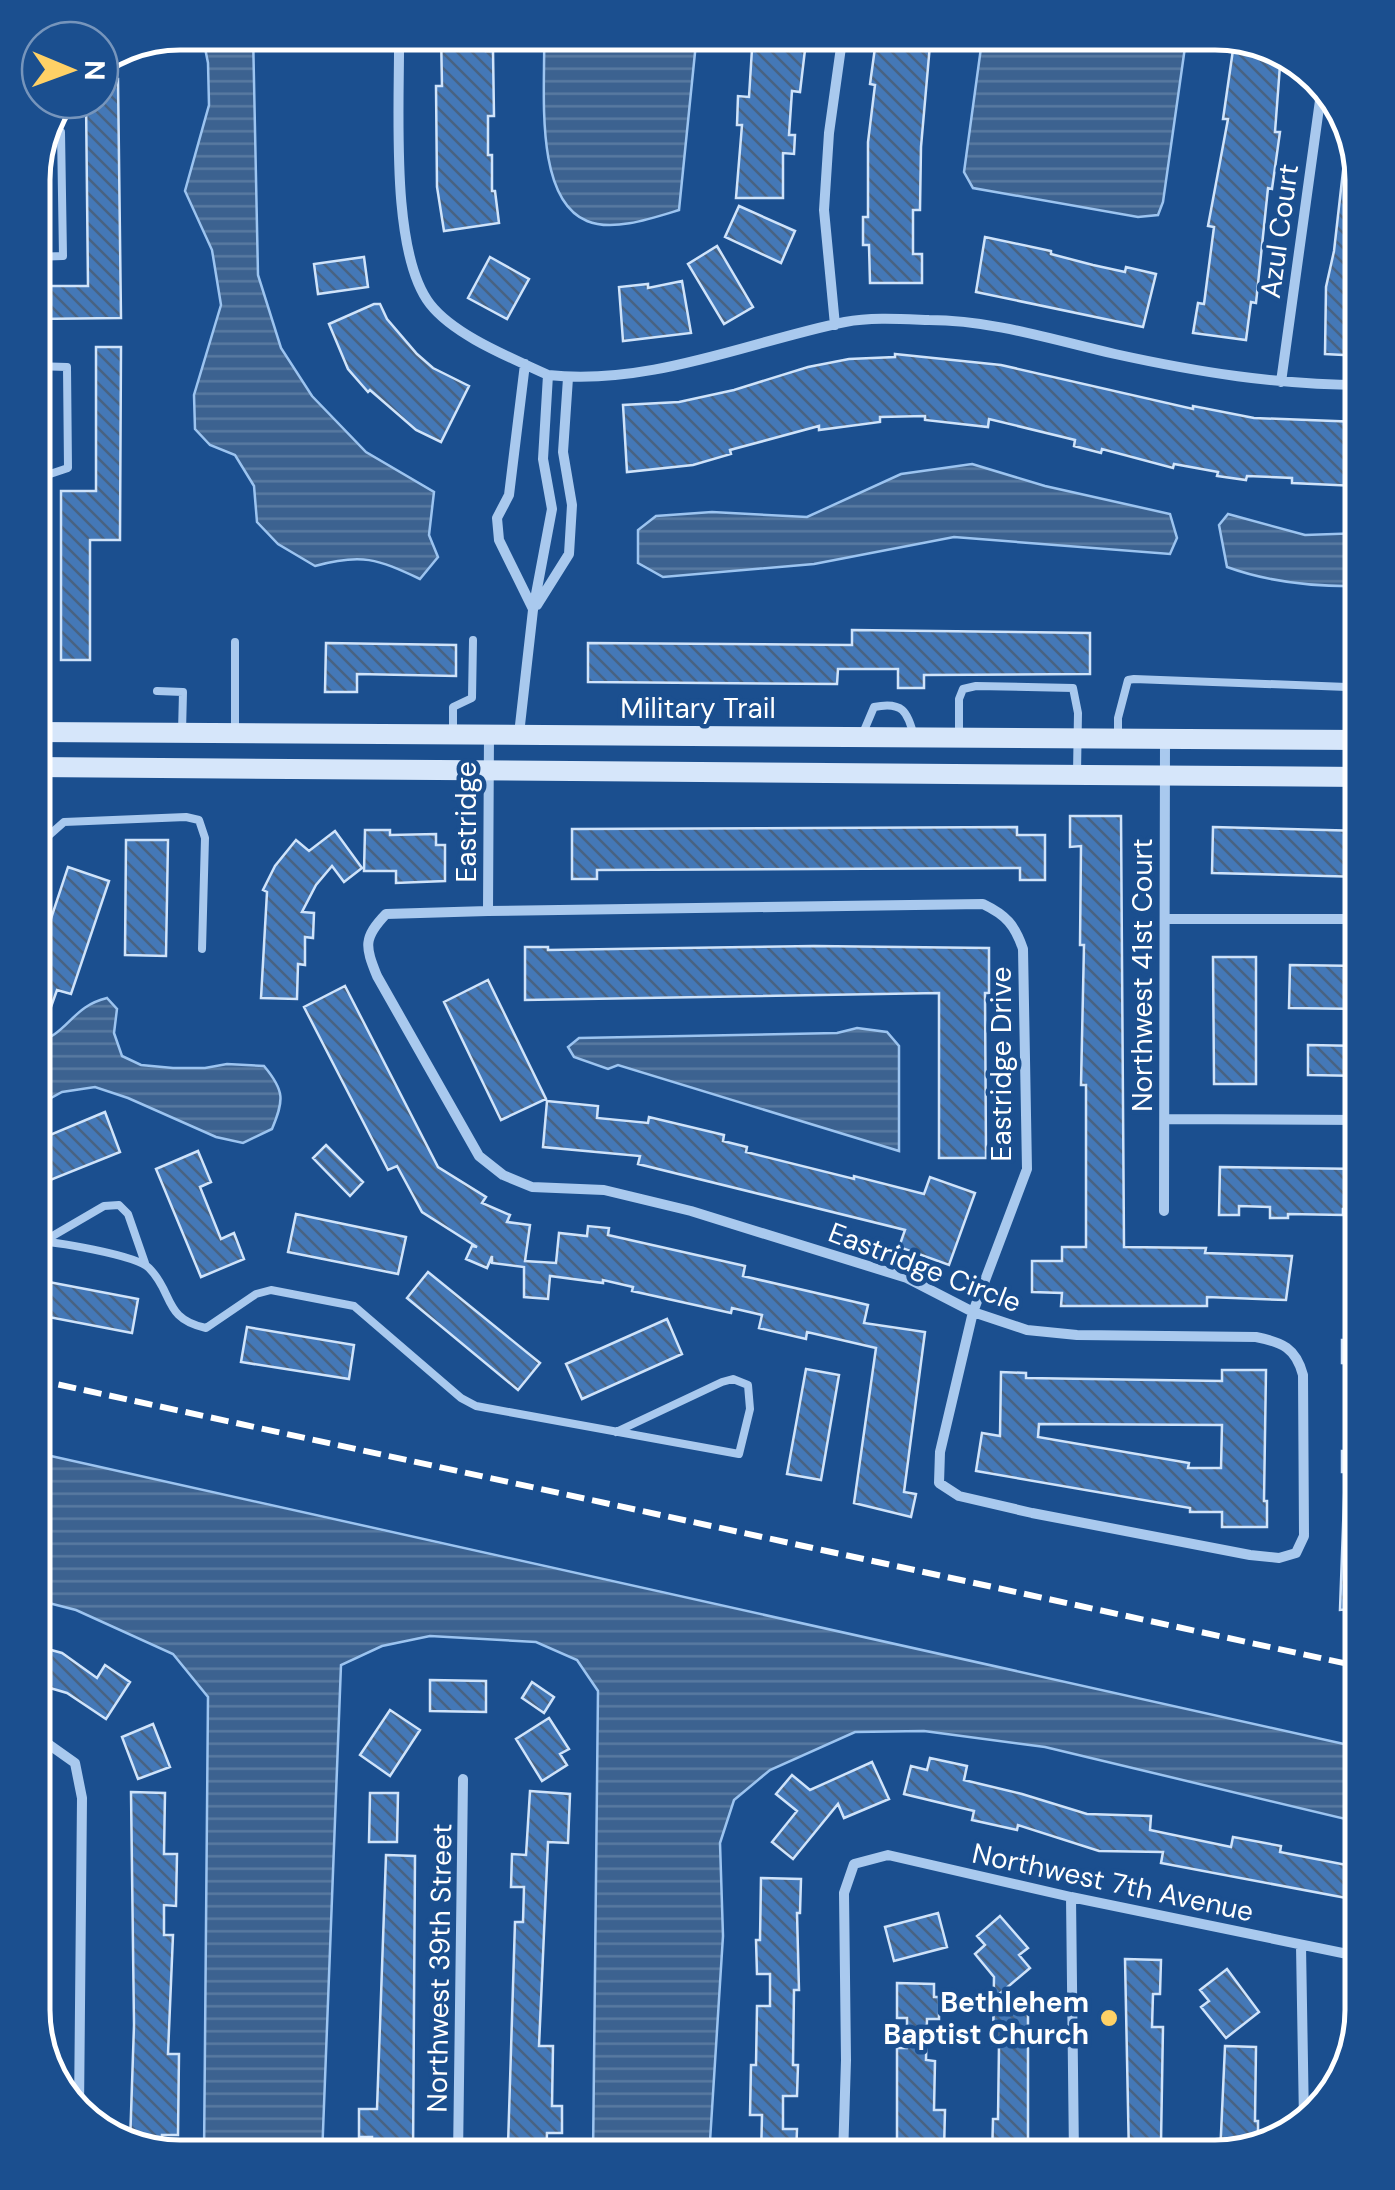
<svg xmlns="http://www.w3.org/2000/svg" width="1395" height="2190" font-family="'DM Sans',sans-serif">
<defs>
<pattern id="water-rules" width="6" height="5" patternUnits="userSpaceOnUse" patternTransform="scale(2.5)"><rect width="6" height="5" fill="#3c6290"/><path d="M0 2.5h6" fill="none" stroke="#597aa1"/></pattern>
<pattern id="building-back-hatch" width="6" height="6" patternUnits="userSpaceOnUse" patternTransform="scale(2.5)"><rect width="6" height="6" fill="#4478b7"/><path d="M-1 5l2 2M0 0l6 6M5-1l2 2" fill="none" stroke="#486282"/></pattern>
</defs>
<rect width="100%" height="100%" fill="#1b4f8f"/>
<path fill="url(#water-rules)" stroke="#9cc4f0" stroke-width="2.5" d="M202 33H253L258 275 281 348 312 396 366 452 434 492 429 535 438 557 420 579C377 559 362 553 315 566L278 544 257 522 254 486 235 455 210 445 195 429 194 395 221 305 212 250 185 191 209 105 208 63Z
M544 33H697L679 210C653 218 613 232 587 221 532 198 546 84 544 33Z
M983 33H1187L1163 202 1158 215 1138 217 973 188 964 172Z
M972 464 1045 486 1170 514 1177 538 1170 554 954 537 814 564 663 577 638 563V530L656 516 712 512 807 517 901 474Z
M1228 514 1305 535 1362 533V586C1316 587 1271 583 1227 567L1219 525Z
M107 998 117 1009 114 1033 122 1056 141 1065 173 1068H205L227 1064 264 1066C285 1091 284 1100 272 1129L243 1143 216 1137 128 1098 95 1087 62 1092 33 1108V1044C70 1034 70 1007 107 998Z
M857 1028 887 1032 899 1046V1151L618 1065 608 1069 574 1057 568 1047 579 1038 837 1033Z
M33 1452C475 1554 919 1648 1362 1748V1823L1045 1747 924 1731 855 1732 770 1770 734 1800 720 1843 723 1936 709 2157H593L598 1691 577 1660 536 1642 430 1636 382 1646 341 1665 322 2157H204L208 1697 173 1654 76 1610 33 1599Z"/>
<path fill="url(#building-back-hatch)" stroke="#cfe3fa" stroke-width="2.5" fill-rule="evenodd" d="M441 33H486V51H493L494 116H488V155H492V191H495L499 223 444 231 437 187 436 86H442Z
M753 33H807L800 92 792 91 789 135H795L794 154 783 153V198H736L742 125H737L738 96 749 97Z
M877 33H931L921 147 920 210H913V254H922V283H870L869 245H863V217H868V142L875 85 870 84Z
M1235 36 1281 52 1275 132H1280L1272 189 1268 188 1256 303 1251 302 1246 340 1193 333 1198 303 1204 304 1214 227 1208 226 1228 119H1223Z
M100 79H118L121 318 33 319V286H88L86 100H100Z
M1348 127 1362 180V356L1325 354 1326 287 1334 251Z
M739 206 795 231 781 263 725 237Z
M985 237 1051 251V254L1093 265 1125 272 1126 267 1156 274 1143 327 976 292Z
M717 246 753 307 724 324 688 264Z
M364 257 368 287 318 294 314 264Z
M490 257 529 279 507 319 468 298Z
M682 281 691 333 623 341 619 287 648 284V288Z
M374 304H380L387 319 417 354 433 368 469 386 441 442 416 430 370 390 368 392 348 369 329 324Z
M96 347H121L120 540H90V660H61V491H96Z
M895 354 1001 365 1193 409V406L1254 418 1359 422 1356 486 1292 483V478L1247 476 1246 480 1217 476 1218 472 1174 464 1173 468 1102 449 1101 453 1074 446 1075 440 989 419 988 427 925 420V416L880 417V422L819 430V426L730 450 731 454 693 465 627 472 623 405 679 402 734 390 808 367 849 359 895 357Z
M852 630 1090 633V674L924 675V688H898V669H838L837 684 588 682V643L852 645Z
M326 643 456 645V676L357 674V692H325Z
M1070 816H1121L1124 1247 1206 1248 1205 1253 1292 1256 1286 1300 1207 1297V1306H1061L1062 1293 1032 1292V1261H1062V1247H1086V1085H1081L1084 945H1080L1081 846 1070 847Z
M1017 827V835H1045V880H1020V868L597 870V879H572V829Z
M1213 827 1362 831V877L1212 873Z
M365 830H390V835L436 834V845H445V881L396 883V871H364Z
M335 831 362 868 344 882 332 866 316 885 302 912 314 913 313 938 305 937V965L298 964 297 999 261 998 267 892 263 890 275 866 296 840 309 851Z
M126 840H168L166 956 125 955Z
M68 867 109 881 71 994 57 990 51 1007 33 1001V973Z
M814 946 989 948V993H985L986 1158H939V993L525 1000V947H548V950Z
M1213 957H1256V1084H1214Z
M1290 965 1362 966V1009L1289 1008Z
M488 980 546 1099 501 1120 444 1002Z
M345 986 438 1167 486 1197 482 1203 510 1215 507 1222 530 1225 525 1261 556 1263 559 1233 587 1236 588 1226 609 1228 608 1235 745 1266 743 1276 868 1305 864 1323 925 1332 904 1492 916 1494 911 1517 854 1503 876 1348 807 1332 806 1339 759 1328 762 1315 732 1308 731 1313 632 1291 633 1287 603 1280V1283L550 1276 548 1299 524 1297V1267L492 1263V1256L487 1268 466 1259 472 1246 477 1247 422 1212 397 1166 388 1170 304 1007Z
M1308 1045 1362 1046V1076L1308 1075Z
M547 1101 598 1106 597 1118 648 1123 649 1117 724 1135 723 1141 747 1147 746 1152 854 1179V1176L924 1194 930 1177 975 1193 949 1265 899 1247 905 1230 638 1164 640 1156 543 1147Z
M105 1112 120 1152 33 1187V1142Z
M326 1145 363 1182 350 1196 313 1158Z
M198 1151 211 1182 200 1187 221 1239 234 1233 244 1259 201 1277 156 1169Z
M1220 1167 1362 1169V1209H1343V1215L1288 1214V1218H1270V1207L1239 1206V1215H1219Z
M296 1214 406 1237 398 1274 288 1252Z
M428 1272 540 1363 518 1390 407 1298Z
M33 1279 138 1299 132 1333 33 1314Z
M667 1319 682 1354 582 1399 566 1364Z
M247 1327 354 1345 349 1379 241 1362Z
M1342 1340H1362V1364L1342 1363Z
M806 1369 839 1375 821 1480 787 1474Z
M1222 1370H1266L1264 1501H1267V1527H1222V1512H1190V1508L976 1471 982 1433 1000 1436 1001 1372 1026 1373V1378L1222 1381ZM1039 1424 1222 1425 1221 1468H1188L1189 1463 1038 1437Z
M1342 1451 1362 1452V1608L1340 1610 1345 1472H1342Z
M33 1645 62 1653 97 1678 105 1665 130 1682 106 1719 67 1693 33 1683Z
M430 1680 486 1681V1712L430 1711Z
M532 1682 554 1697 544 1713 522 1698Z
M390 1710 420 1730 390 1776 360 1755Z
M549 1718 569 1749 560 1754 567 1765 542 1781 516 1739Z
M153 1724 170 1767 138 1779 122 1737Z
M930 1758 967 1766 964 1780 1022 1794 1087 1814 1151 1816 1150 1830 1231 1847 1233 1837 1281 1846 1280 1852 1362 1868V1901L1161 1863 1163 1852 1099 1851 1018 1825 1017 1830 972 1820 974 1811 904 1794 911 1766 927 1770Z
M872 1762 889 1799 844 1818 838 1804 793 1859 772 1842 797 1811 776 1794 792 1775 810 1790Z
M530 1791 570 1794 568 1843 548 1842 539 2046H553L552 2106H562V2133H547L546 2157H518V2146H508L515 1922H523L524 1887H511L512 1854 526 1855Z
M131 1792 165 1793 164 1854H177L176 1906 164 1905V1935H173L168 2054H179L178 2135H162V2150L130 2144 134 2025Z
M370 1793H398L397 1842H369Z
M386 1855 415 1856 413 2157H372V2137H359V2109H377Z
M761 1878 801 1879 800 1913H797L799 1990H794L793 2065H798L797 2096H783V2129H797L796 2157H761L762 2115H750L751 2065H756L757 2006H770V1974H757L756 1940H760Z
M938 1913 947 1947 894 1961 885 1927Z
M1000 1916 1028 1948 1019 1955 1030 1968 997 1996H1028V2157H992L993 2119H998L999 2045H993L994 1977 975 1954 985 1945 977 1936Z
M1125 1959 1161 1960 1160 1994H1153L1152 2027H1163L1161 2142H1154V2157H1129Z
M1227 1969 1259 2012 1226 2038 1201 2007 1209 2001 1200 1990Z
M897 1983 934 1984V1997H939V2019H927L926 2060 935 2061 934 2110H945L944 2151H930V2157H897V2048H907V2018H897Z
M1225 2046 1256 2047 1255 2121H1258V2148L1220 2156Z"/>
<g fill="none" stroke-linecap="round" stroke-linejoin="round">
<path stroke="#a9c9ee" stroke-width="8" d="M33 257 63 256 61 132H50
M34 366 67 367 68 468 35 479
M33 632 37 628 33 365
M157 691 183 692 182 732
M235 733V642
M863 733 874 707C902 701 908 711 914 737
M453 734V707L472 698 473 640
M1118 735V718L1128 680 1134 679 1347 687 1354 701V736
M959 737V699L963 689 976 686 1073 688 1078 713 1077 773
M33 857 38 845 64 822 186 817 199 820 205 838 202 949
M33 1241C53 1241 136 1255 149 1268 174 1293 163 1319 206 1328L256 1294 271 1290 354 1306 461 1398 476 1406 739 1454 750 1409 748 1385 733 1379 722 1382 616 1432
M44 1241 104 1206 119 1205 128 1214 145 1263"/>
<path stroke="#a9c9ee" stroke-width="10" d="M399 33C400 102 389 251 430 304 455 336 512 358 548 375L543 459 552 509 533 610 519 734
M835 325 824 210 829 133 843 33
M525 364 509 495 497 518 499 540 533 609
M548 375C650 386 748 342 845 322 871 317 902 319 929 320 992 320 1054 340 1115 354 1197 372 1278 385 1362 385
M1281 382 1322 86
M537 605 569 554 572 505 563 452 568 378
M488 911 386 914C363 938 365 946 377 976L479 1156 503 1175 532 1187 604 1190 691 1211 907 1278 973 1312 1027 1330 1077 1335 1256 1337C1282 1342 1296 1348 1303 1375L1304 1536 1296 1553 1279 1558 1250 1555 1032 1513 959 1496 939 1483 940 1452 973 1312 1027 1169 1023 949C1015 925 1006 915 983 904L488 911
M488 911 489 734
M1165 919H1362
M1165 1119 1362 1120
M1164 1211 1165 740
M33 1738 44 1741 75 1763 82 1798 79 2111
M1071 1897 1074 2157
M1301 1946 1304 2121
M458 2157 463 1779
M843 2157 846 2060 844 1893 854 1864 888 1855 1071 1897 1362 1957"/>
<path stroke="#d6e6fa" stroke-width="20" d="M33 732 1362 740
M33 767 1362 777"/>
<path stroke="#fff" stroke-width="6" stroke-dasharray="18 8" stroke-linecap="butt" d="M33 1379 1362 1667"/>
</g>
<circle fill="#ffd166" stroke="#1b4f8f" stroke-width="4" cx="1109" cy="2018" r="10"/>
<g text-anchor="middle" stroke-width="9" stroke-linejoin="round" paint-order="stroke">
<g font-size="28" fill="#fff" stroke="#1b4f8f">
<text transform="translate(1279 231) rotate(-82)" y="10">Azul Court</text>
<text x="698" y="718">Military Trail</text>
<text transform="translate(466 822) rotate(-90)" y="10">Eastridge</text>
<text transform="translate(1142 975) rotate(-90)" y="10">Northwest 41st Court</text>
<text transform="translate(1001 1064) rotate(-90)" y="10">Eastridge Drive</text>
<text transform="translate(925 1267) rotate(21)" y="10">Eastridge Circle</text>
<text transform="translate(1113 1882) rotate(12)" y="10">Northwest 7th Avenue</text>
<text transform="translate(439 1968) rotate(-89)" y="10">Northwest 39th Street</text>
</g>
<g font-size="28" font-weight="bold" fill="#fff" stroke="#1b4f8f" text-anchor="end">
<text x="1089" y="2012">Bethlehem<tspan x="1089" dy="32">Baptist Church</tspan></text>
</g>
</g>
<path d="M0 0H1395V2190H0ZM180 50H1215A130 130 0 0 1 1345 180V2010A130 130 0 0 1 1215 2140H180A130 130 0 0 1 50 2010V180A130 130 0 0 1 180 50Z" fill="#1b4f8f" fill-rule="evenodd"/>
<path fill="none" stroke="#fff" stroke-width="5" d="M180 50H1215A130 130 0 0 1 1345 180V2010A130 130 0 0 1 1215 2140H180A130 130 0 0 1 50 2010V180A130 130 0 0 1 180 50Z"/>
<g transform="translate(70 70) rotate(91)"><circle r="48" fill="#1b4f8f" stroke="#7695bc" stroke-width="2.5"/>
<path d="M0-8L18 38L0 25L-18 38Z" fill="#ffd166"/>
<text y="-15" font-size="28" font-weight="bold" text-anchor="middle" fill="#ffffff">N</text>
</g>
</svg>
